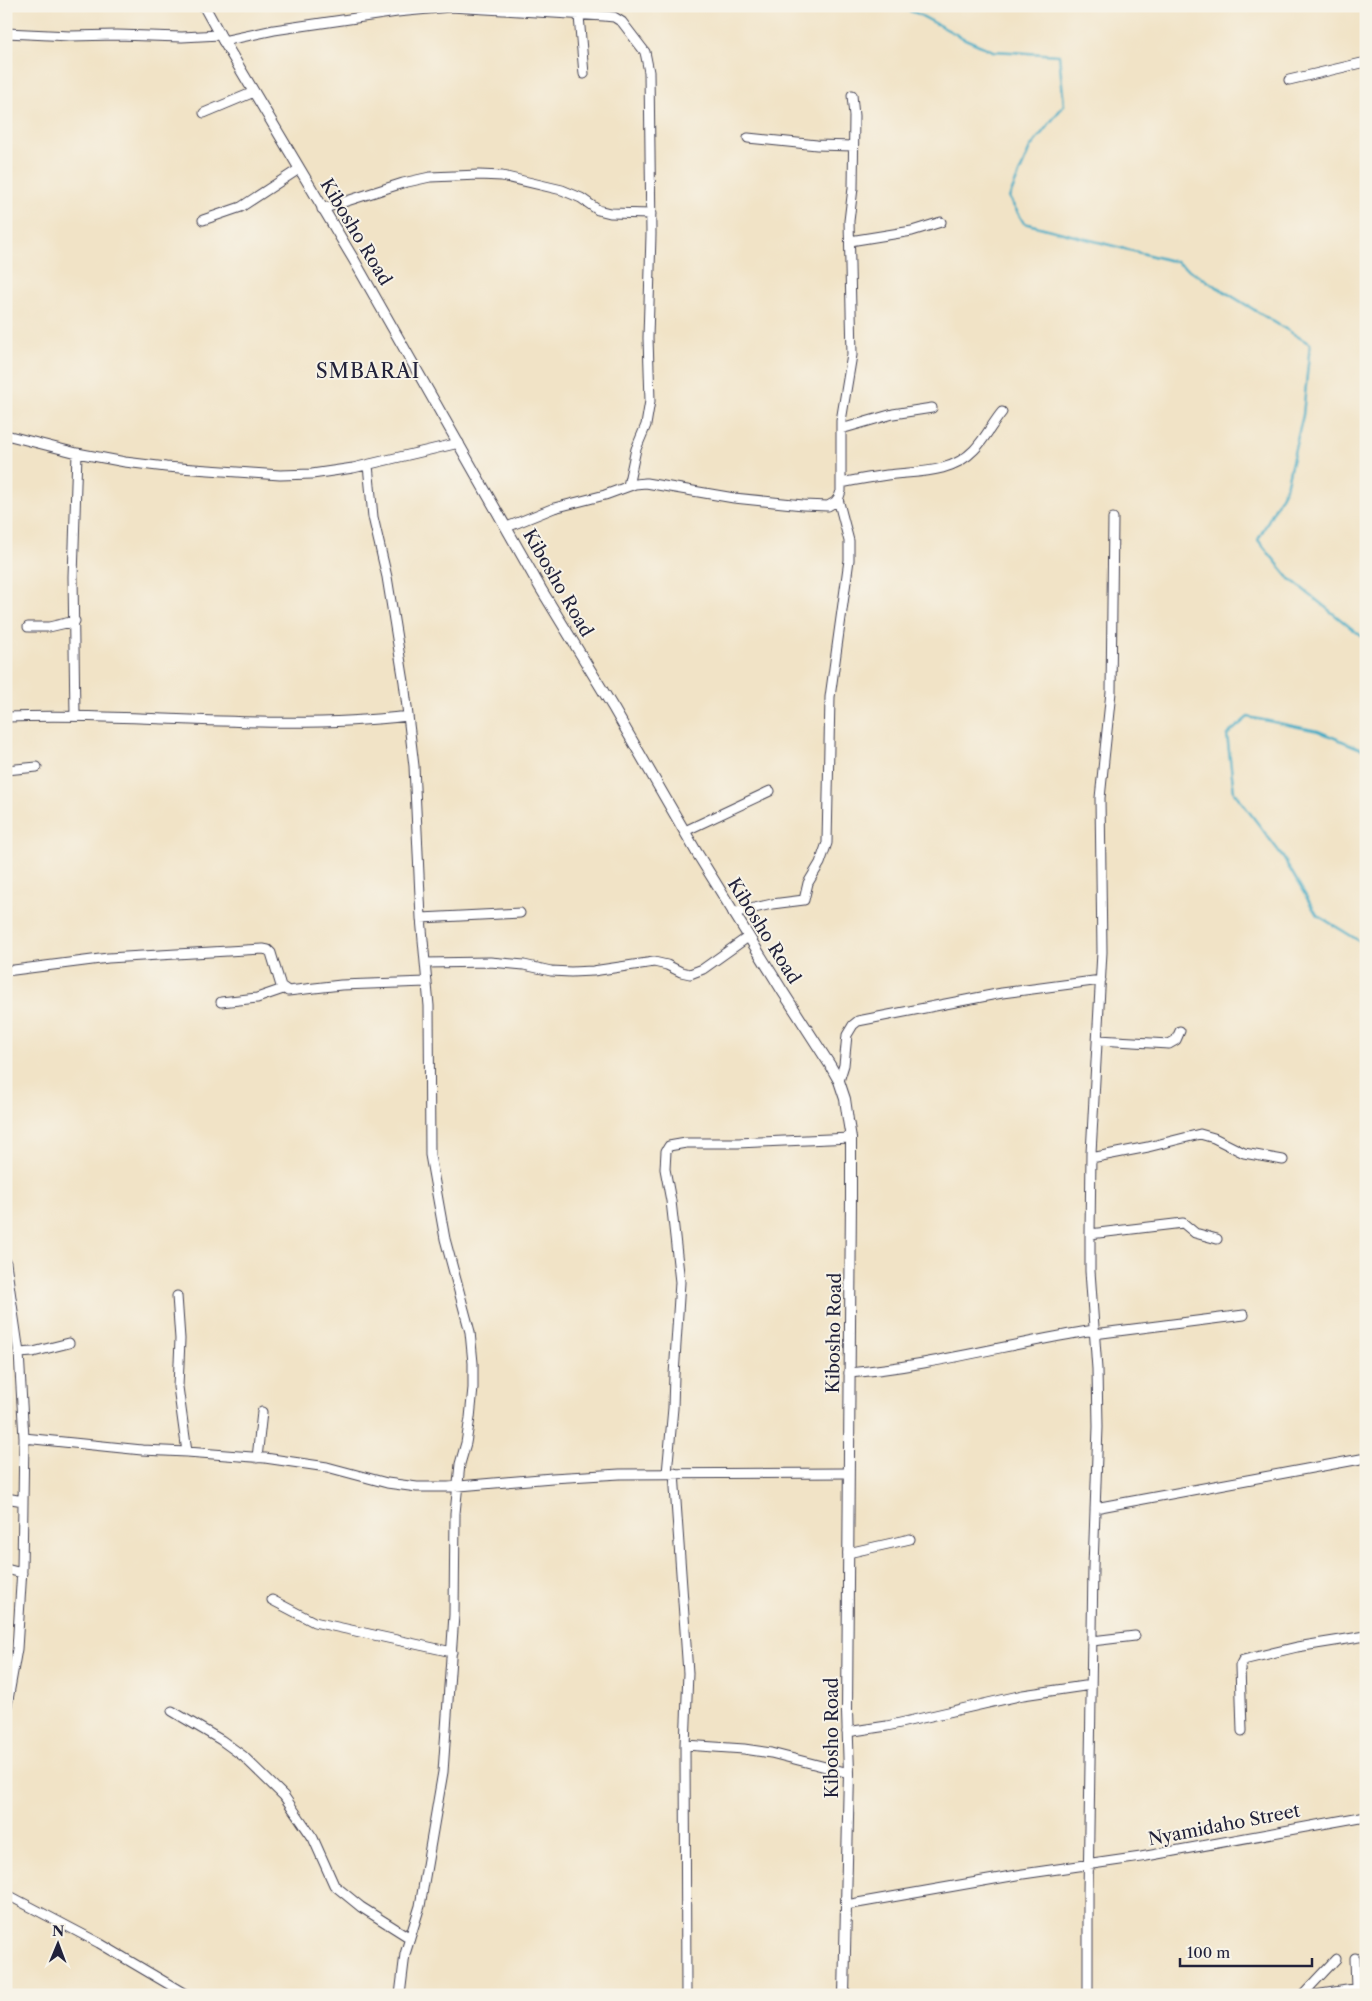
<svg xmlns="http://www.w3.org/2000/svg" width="1372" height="2001" font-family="'Libre Caslon Text',serif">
<rect width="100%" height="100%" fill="#f7f3e8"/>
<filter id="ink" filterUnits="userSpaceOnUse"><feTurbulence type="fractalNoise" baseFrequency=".02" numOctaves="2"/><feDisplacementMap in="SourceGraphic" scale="10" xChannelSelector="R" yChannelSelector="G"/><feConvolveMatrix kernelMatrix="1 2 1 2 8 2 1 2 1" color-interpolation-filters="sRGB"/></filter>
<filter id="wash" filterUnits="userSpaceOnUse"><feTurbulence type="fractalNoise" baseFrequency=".0096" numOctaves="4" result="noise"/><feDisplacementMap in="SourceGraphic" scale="20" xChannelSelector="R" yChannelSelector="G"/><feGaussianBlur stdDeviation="1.12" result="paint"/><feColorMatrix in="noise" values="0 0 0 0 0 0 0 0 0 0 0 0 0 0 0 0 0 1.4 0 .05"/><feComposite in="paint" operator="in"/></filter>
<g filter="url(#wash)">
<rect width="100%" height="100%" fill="#f1e3c6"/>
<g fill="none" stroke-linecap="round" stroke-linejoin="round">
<path stroke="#45abc5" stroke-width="2.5" d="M895 6 916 13 965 39 993 51 1059 55 1064 105 1030 148 1009 198 1024 223 1176 262 1310 344 1303 415 1286 487 1258 540 1289 578 1366 640
M1366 751 1318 731 1248 717 1227 735 1234 792 1281 854 1317 915 1366 945"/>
</g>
</g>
<g filter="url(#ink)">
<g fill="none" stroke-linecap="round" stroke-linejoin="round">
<g stroke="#413f50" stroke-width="11">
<path id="minor" d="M579 16 584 74
M6 33 70 36 117 35 182 37 220 35
M223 41 274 30 397 12 450 7 604 16 614 17 622 22 645 52 649 72 651 234 648 338 650 401 646 425 636 449 628 486
M1289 80 1366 62
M204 113 254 92
M748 138 817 145 853 146
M322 209 403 183 430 177 479 175 502 176 562 190 581 198 598 210 610 213 651 214
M203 220 241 207 299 169
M850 241 912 231 941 222
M841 429 893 414 932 408
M6 435 77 453 125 462 166 467 280 475 312 474 353 468 459 443
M368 465 373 517 387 577 404 682 414 766 421 918 429 1006 430 1155 445 1239 470 1332 473 1363V1388L470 1418 466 1443 460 1464 455 1513 454 1615 443 1772 420 1906 405 1954 400 1995
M841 483C856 480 872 477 887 475 918 471 951 474 974 450 985 439 992 424 1002 412
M507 527 554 508 605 495 635 484 646 483 734 498 803 505 828 506 835 502 839 497 841 491V421L852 355 849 221 853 188 854 116 852 95
M28 627H49L75 621
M75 716 73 577 77 453
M6 717C140 712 275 732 408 716
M6 770 37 767
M685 831 770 791
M733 913 772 904 804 900 808 883 820 863 827 843 830 697 849 560V541L838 499
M421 918 520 913
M425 963 490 962 524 965 551 971 571 972 593 971 654 962 667 965 681 972 690 974 703 969 748 937
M6 971 108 958 263 949 268 950 271 953 281 986 288 991 341 985 427 982
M221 1002 257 998 283 989
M1098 1040 1169 1044 1176 1040 1180 1031
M839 1081 844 1065 847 1035 853 1025 858 1021 1002 993 1101 980
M1091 1158 1148 1147 1200 1134 1214 1138 1244 1153 1283 1160
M1090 1234 1183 1223 1195 1233 1217 1239
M6 1263 19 1353 24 1438 22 1569 17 1649 6 1711
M177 1296 180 1339 178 1387 187 1452
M1094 1334 1244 1315
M19 1353 33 1352 69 1343
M849 1373C932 1366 1012 1343 1094 1330
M24 1438 142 1450 187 1452 265 1458 327 1467 387 1483 417 1487H448L552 1478 620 1474 848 1473
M257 1458 262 1412
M667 1473 673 1408 674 1375 680 1282 671 1201 665 1169 666 1151 669 1146 686 1143H738L851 1138
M674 1473 688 1673 685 1745 686 1995
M6 1498 23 1501
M1095 1508 1366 1458
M848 1553 910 1539
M6 1569 22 1573
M272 1600 314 1622 452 1652
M1092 1641 1135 1636
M172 1711 221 1740 243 1756 284 1796 313 1838 334 1885 361 1907 410 1938
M1242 1731 1240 1666 1243 1660 1297 1647 1366 1636
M847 1732 887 1726 1023 1695 1091 1685
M685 1745 744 1749 771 1753 849 1773
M6 1894 99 1943 187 1995
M846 1905 1023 1874 1141 1857 1366 1816
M1355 1958 1356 1989
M1088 1995V1894L1093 1567 1098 1427 1097 1369 1090 1271V1234L1091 1153 1102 952 1100 798 1111 692 1113 518
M1302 1995 1336 1959
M1315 1995 1366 1987"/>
</g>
<g stroke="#413f50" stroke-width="12">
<path id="tertiary" d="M204 6 220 35 354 260 541 589 614 709 697 853 783 992 830 1065 839 1081 845 1099 848 1120 851 1138V1197L847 1711 849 1773 844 1995"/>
</g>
<use href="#minor" stroke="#fff" stroke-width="9"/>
<use href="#tertiary" stroke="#fff" stroke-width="10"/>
</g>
</g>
<g text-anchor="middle" stroke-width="4" stroke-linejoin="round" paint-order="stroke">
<g font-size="18" fill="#22223b" stroke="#f7f3e8">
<text transform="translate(356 232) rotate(59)" y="6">Kibosho Road</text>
<text transform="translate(558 583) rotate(60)" y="6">Kibosho Road</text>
<text transform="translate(764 931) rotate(58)" y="6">Kibosho Road</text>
<text transform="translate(834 1333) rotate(-89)" y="6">Kibosho Road</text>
<text transform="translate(832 1738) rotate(-90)" y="6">Kibosho Road</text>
<text transform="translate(1224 1825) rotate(-11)" y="6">Nyamidaho Street</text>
</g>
<g font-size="20" letter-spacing="1" fill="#22223b" stroke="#f7f3e8">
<text x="368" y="378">SMBARAI</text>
</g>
</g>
<rect width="1372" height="2001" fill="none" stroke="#f7f3e8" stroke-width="25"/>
<g transform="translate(58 1944) rotate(1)" stroke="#f7f3e8" stroke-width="4" paint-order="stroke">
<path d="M0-4L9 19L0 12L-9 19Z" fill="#22223b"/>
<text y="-8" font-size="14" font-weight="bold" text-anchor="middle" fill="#22223b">N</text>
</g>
<path d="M1180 1958v8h132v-8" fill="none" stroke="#22223b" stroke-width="2.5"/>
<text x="1187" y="1958" font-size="15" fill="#22223b" stroke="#f7f3e8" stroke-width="4" paint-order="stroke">100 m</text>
</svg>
